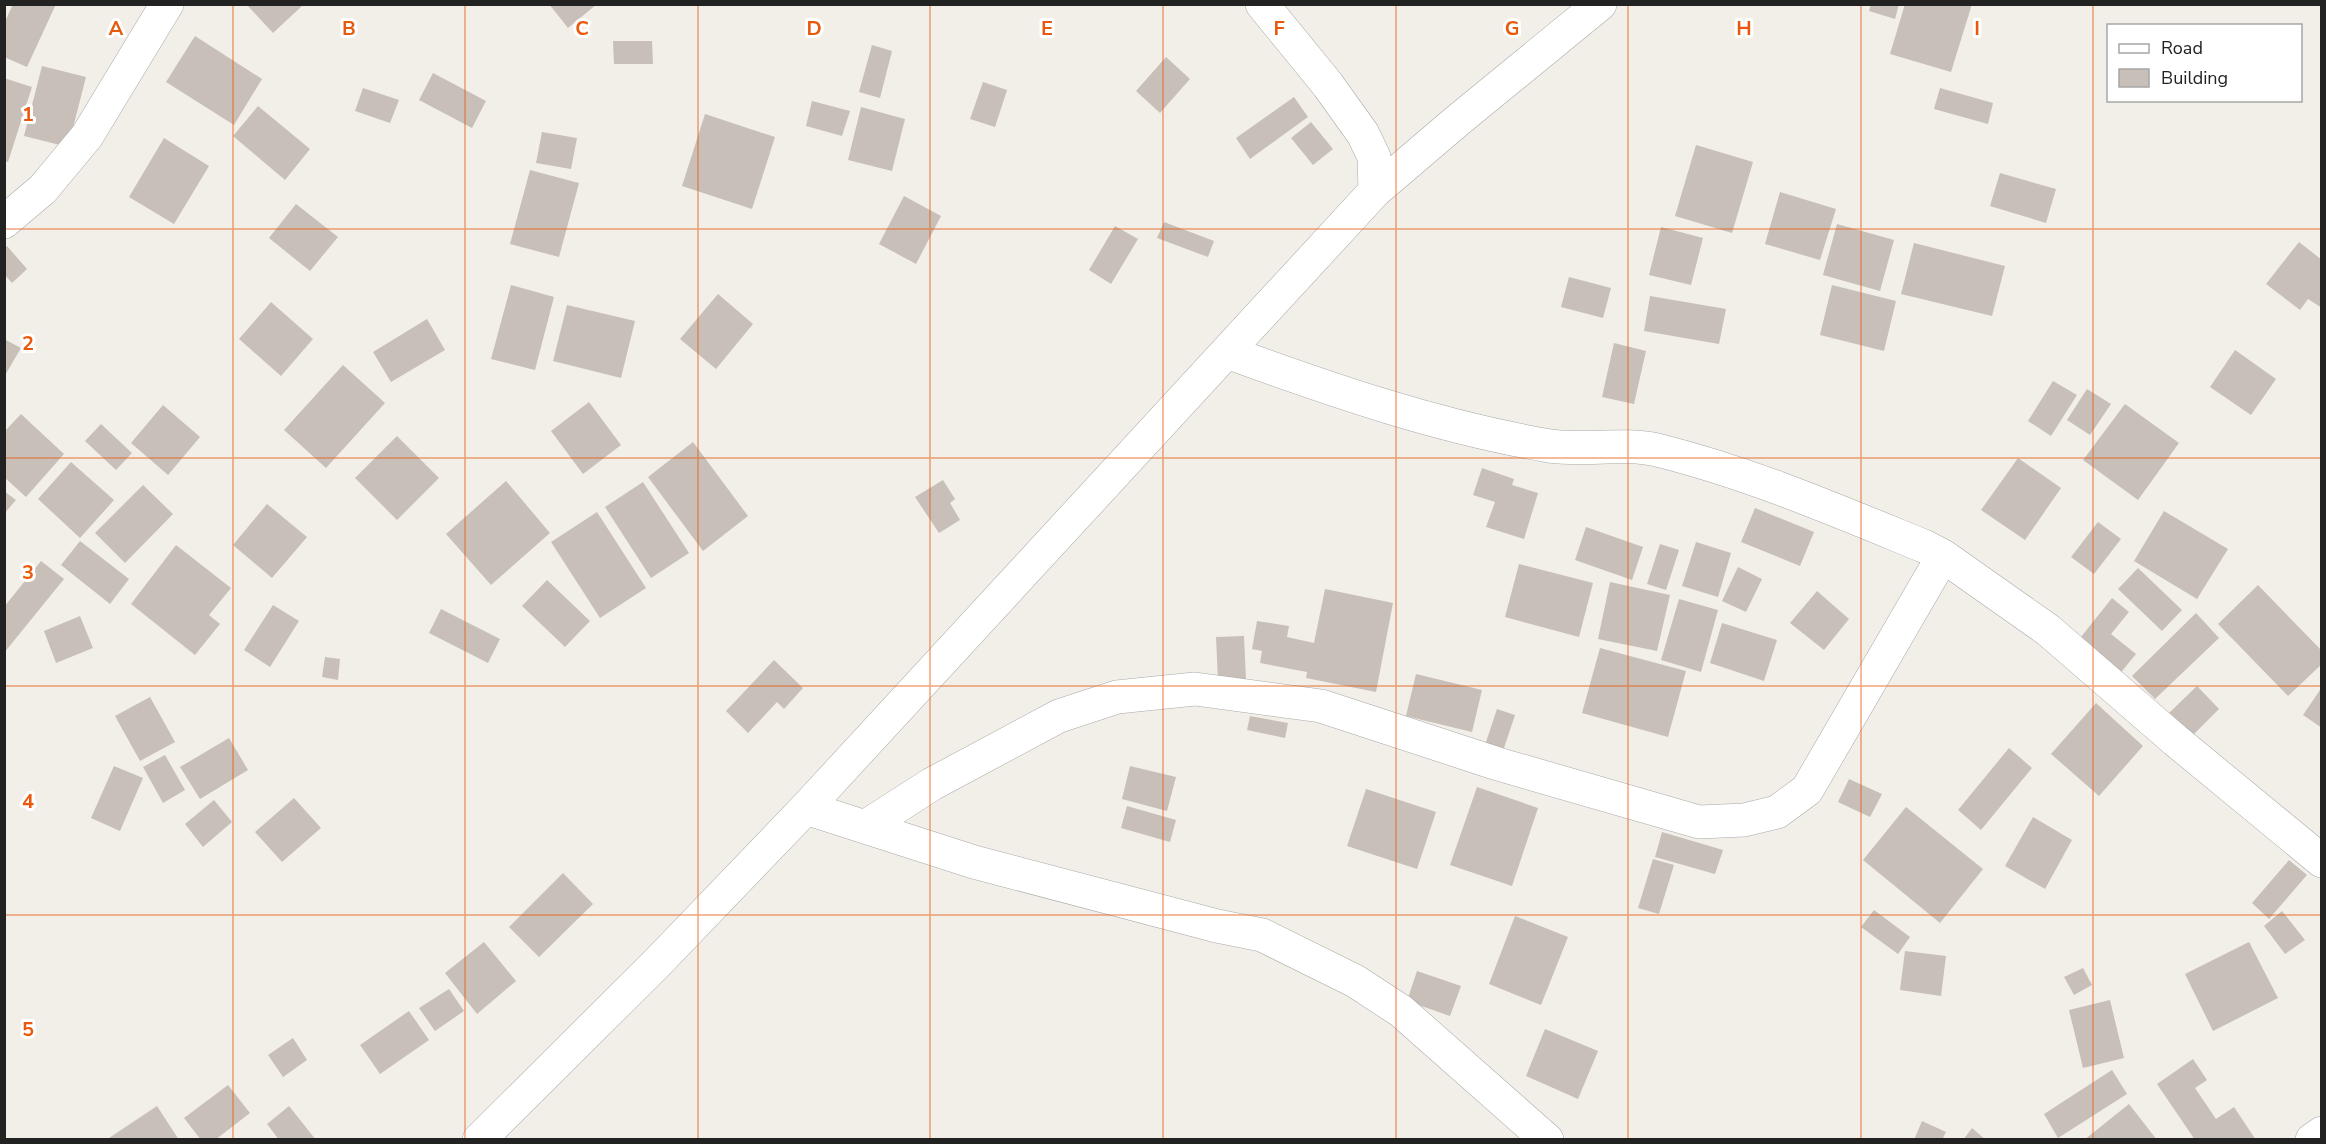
<svg xmlns="http://www.w3.org/2000/svg" width="2326" height="1144" font-family="'Nunito Sans',sans-serif">
<rect width="100%" height="100%" fill="#f2efe9"/>
<path fill="#c7bfb8" d="M13 4H56L27 67 4 57V24Z
M246 4H301L302 6 273 33Z
M549 4H597L568 28Z
M1871 4H1899L1895 19 1869 11Z
M1905 4H1972L1951 72 1890 54Z
M195 36 262 79 234 125 166 82Z
M613 41H652L653 64H614Z
M872 45 892 51 880 98 859 92Z
M1166 57 1190 79 1160 113 1136 91Z
M42 66 86 77 68 147 24 136Z
M433 73 486 101 472 128 419 100Z
M4 78 32 87 8 162 4 161Z
M983 82 1007 90 995 127 970 119Z
M363 88 399 100 390 123 355 111Z
M1940 88 1993 103 1988 124 1934 109Z
M1294 97 1308 117 1250 159 1236 138Z
M812 101 850 111 842 136 806 126Z
M258 106 310 149 285 180 233 136Z
M861 107 905 119 892 171 848 160Z
M705 114 775 137 752 209 682 186Z
M1311 122 1333 149 1313 165 1291 138Z
M542 132 577 138 571 169 536 163Z
M164 138 209 166 174 224 129 197Z
M1696 145 1753 162 1732 233 1675 216Z
M530 170 579 183 559 257 510 244Z
M2000 173 2056 189 2046 223 1990 206Z
M1780 192 1836 209 1820 260 1765 244Z
M904 196 941 216 916 264 879 244Z
M296 204 338 237 310 271 269 238Z
M1164 222 1214 241 1208 257 1157 238Z
M1837 224 1894 240 1880 291 1823 275Z
M1115 226 1138 239 1111 284 1089 270Z
M1661 227 1703 238 1691 285 1649 275Z
M2299 242 2322 260V308L2308 299 2300 310 2266 284Z
M1914 243 2005 266 1992 316 1901 294Z
M7 246 27 269 12 283 4 274V249Z
M1569 277 1611 288 1603 318 1561 307Z
M511 285 554 297 535 370 491 359Z
M1832 285 1896 301 1884 351 1820 335Z
M718 294 753 324 716 369 680 339Z
M1650 296 1726 309 1719 344 1644 331Z
M271 302 313 339 281 376 239 339Z
M567 305 635 321 621 378 553 361Z
M427 319 445 350 391 382 373 352Z
M4 339 21 348 4 377Z
M1614 343 1646 351 1634 404 1602 397Z
M2235 350 2276 379 2251 415 2210 387Z
M343 365 385 403 326 468 284 430Z
M2053 381 2077 395 2051 436 2028 421Z
M2087 389 2111 404 2090 435 2067 420Z
M589 402 621 445 583 474 551 431Z
M2125 404 2179 443 2138 500 2083 460Z
M163 405 200 437 168 475 131 443Z
M21 414 64 454 26 497 4 477V432Z
M101 424 132 453 116 470 85 441Z
M397 436 439 478 397 520 355 478Z
M693 442 748 516 703 551 648 477Z
M2018 458 2061 488 2025 540 1981 510Z
M71 462 114 500 80 538 38 499Z
M1482 468 1514 479 1512 485 1538 493 1524 539 1486 527 1495 502 1473 495Z
M943 480 955 499 950 503 960 520 939 533 915 497Z
M506 481 550 533 491 585 446 534Z
M643 482 689 553 651 578 605 507Z
M143 485 173 514 125 563 95 533Z
M4 491 16 500 4 514Z
M267 504 307 537 272 578 233 545Z
M1755 508 1814 532 1800 566 1741 542Z
M2164 511 2228 549 2197 599 2134 561Z
M597 512 646 588 600 618 551 542Z
M2098 522 2121 539 2094 574 2071 557Z
M1586 527 1643 547 1632 580 1575 560Z
M80 541 129 579 110 604 61 565Z
M1696 542 1731 553 1718 597 1682 586Z
M1660 544 1679 550 1666 590 1647 584Z
M176 545 231 588 209 615 220 624 195 655 131 604Z
M41 561 64 579 4 653V607Z
M1519 564 1593 583 1579 637 1505 617Z
M1738 567 1762 579 1746 612 1722 601Z
M2138 568 2182 610 2162 631 2118 589Z
M547 580 590 621 565 647 522 606Z
M1610 582 1670 595 1657 651 1598 639Z
M2258 585 2322 651V664L2288 696 2218 624Z
M1325 589 1393 603 1376 692 1306 678 1307 672 1260 663 1262 651 1252 649 1257 621 1289 626 1287 637 1314 643Z
M1817 591 1849 619 1824 650 1790 623Z
M2112 598 2129 612 2111 634 2136 654 2118 676 2077 642Z
M1679 599 1718 610 1701 672 1661 660Z
M273 605 299 621 270 667 244 650Z
M441 609 500 639 488 663 429 633Z
M2196 613 2219 638 2155 699 2132 676Z
M80 616 93 648 56 663 44 631Z
M1722 623 1777 640 1764 681 1710 663Z
M1244 636 1246 680 1218 682 1216 637Z
M1600 648 1686 671 1668 737 1582 713Z
M325 657 340 659 338 680 322 677Z
M774 660 803 688 784 709 777 702 748 733 726 711Z
M1416 674 1482 690 1472 732 1406 716Z
M2197 686 2219 709 2190 738 2167 715Z
M2322 687V728L2303 715Z
M150 697 175 742 140 761 115 716Z
M2096 703 2143 746 2099 796 2051 754Z
M1497 709 1515 715 1502 754 1484 748Z
M1250 716 1288 723 1285 738 1247 730Z
M229 738 248 770 200 799 180 767Z
M2009 748 2032 768 1981 830 1958 810Z
M165 755 185 790 163 803 143 767Z
M114 766 143 778 120 831 91 818Z
M1130 766 1176 777 1167 811 1122 799Z
M1849 779 1882 794 1870 817 1838 802Z
M1477 787 1538 808 1512 886 1450 865Z
M1366 789 1436 812 1417 869 1347 846Z
M294 798 321 828 282 862 255 832Z
M214 800 232 822 203 847 185 824Z
M1127 806 1176 820 1170 842 1121 828Z
M1906 807 1983 869 1940 923 1863 860Z
M2033 817 2072 840 2045 889 2005 866Z
M1662 832 1723 850 1715 874 1655 857Z
M1653 859 1674 865 1659 914 1638 908Z
M2289 860 2307 875 2269 919 2252 903Z
M563 873 593 904 539 957 509 927Z
M1874 910 1910 937 1898 954 1861 927Z
M2282 911 2305 940 2285 954 2264 926Z
M1515 916 1568 937 1541 1005 1489 984Z
M484 942 516 981 477 1014 445 973Z
M2249 942 2278 998 2213 1031 2185 974Z
M1905 951 1946 956 1941 996 1900 990Z
M2083 968 2092 985 2074 995 2064 977Z
M1417 971 1461 986 1450 1016 1407 1001Z
M449 989 464 1011 435 1031 419 1008Z
M2110 1000 2124 1058 2083 1068 2069 1010Z
M409 1011 429 1040 380 1074 360 1045Z
M1545 1029 1598 1051 1578 1099 1526 1076Z
M293 1038 307 1060 283 1077 268 1055Z
M2193 1059 2207 1080 2195 1088 2216 1119 2234 1107 2256 1140H2195L2157 1084Z
M2112 1070 2127 1094 2058 1138 2044 1114Z
M228 1085 250 1113 215 1140H201L184 1118Z
M2129 1104 2157 1140H2084Z
M157 1106 179 1140H110L109 1138Z
M289 1106 316 1140H279L267 1124Z
M1922 1121 1946 1132 1942 1140H1914Z
M1972 1128 1986 1140H1963Z"/>
<g fill="none" stroke-linecap="round" stroke-linejoin="round">
<g stroke="#a9a9a9" stroke-width="34">
<path id="minor" d="M1262 4 1328 85 1363 134 1374 157 1375 191
M4 222 43 189 87 136 167 4
M1227 352C1331 390 1436 426 1544 445 1579 452 1624 442 1657 450 1750 473 1838 511 1926 547L1943 556 2048 630 2175 740 2322 861
M806 808 974 862 1217 926 1262 935 1355 981 1401 1011 1547 1140
M865 827 932 784 1059 716 1117 697 1195 689 1321 706 1498 764 1699 822 1744 820 1777 812 1807 790 1943 556
M479 1140 658 962 806 808 1375 191 1457 121 1600 4
M2312 1140 2322 1133"/>
</g>
<use href="#minor" stroke="#fff" stroke-width="33"/>
</g>
<path fill="none" stroke="#e8590c" stroke-width="1.5" stroke-opacity="0.55" d="M233 4V1140M465 4V1140M698 4V1140M930 4V1140M1163 4V1140M1396 4V1140M1628 4V1140M1861 4V1140M2093 4V1140M4 229H2322M4 458H2322M4 686H2322M4 915H2322"/>
<g font-size="20" text-anchor="middle" font-weight="bold" fill="#e8590c" stroke="#fff" stroke-width="6" stroke-linejoin="round" paint-order="stroke">
<text x="116" y="35">A</text>
<text x="349" y="35">B</text>
<text x="582" y="35">C</text>
<text x="814" y="35">D</text>
<text x="1047" y="35">E</text>
<text x="1279" y="35">F</text>
<text x="1512" y="35">G</text>
<text x="1744" y="35">H</text>
<text x="1977" y="35">I</text>
<text x="28" y="121">1</text>
<text x="28" y="350">2</text>
<text x="28" y="579">3</text>
<text x="28" y="808">4</text>
<text x="28" y="1036">5</text>
</g>
<rect width="2326" height="1144" fill="none" stroke="#222222" stroke-width="12"/>
<rect x="2107" y="24" width="195" height="78" fill="#ffffff" stroke="#a7a7a7" stroke-width="1.5"/>
<rect x="2119" y="44" width="30" height="9" fill="#ffffff" stroke="#a7a7a7" stroke-width="1.5"/>
<text x="2161" y="54" font-size="18" fill="#222222">Road</text>
<rect x="2119" y="69" width="30" height="18" fill="#c7bfb8" stroke="#a7a7a7" stroke-width="1.5"/>
<text x="2161" y="84" font-size="18" fill="#222222">Building</text>
</svg>
